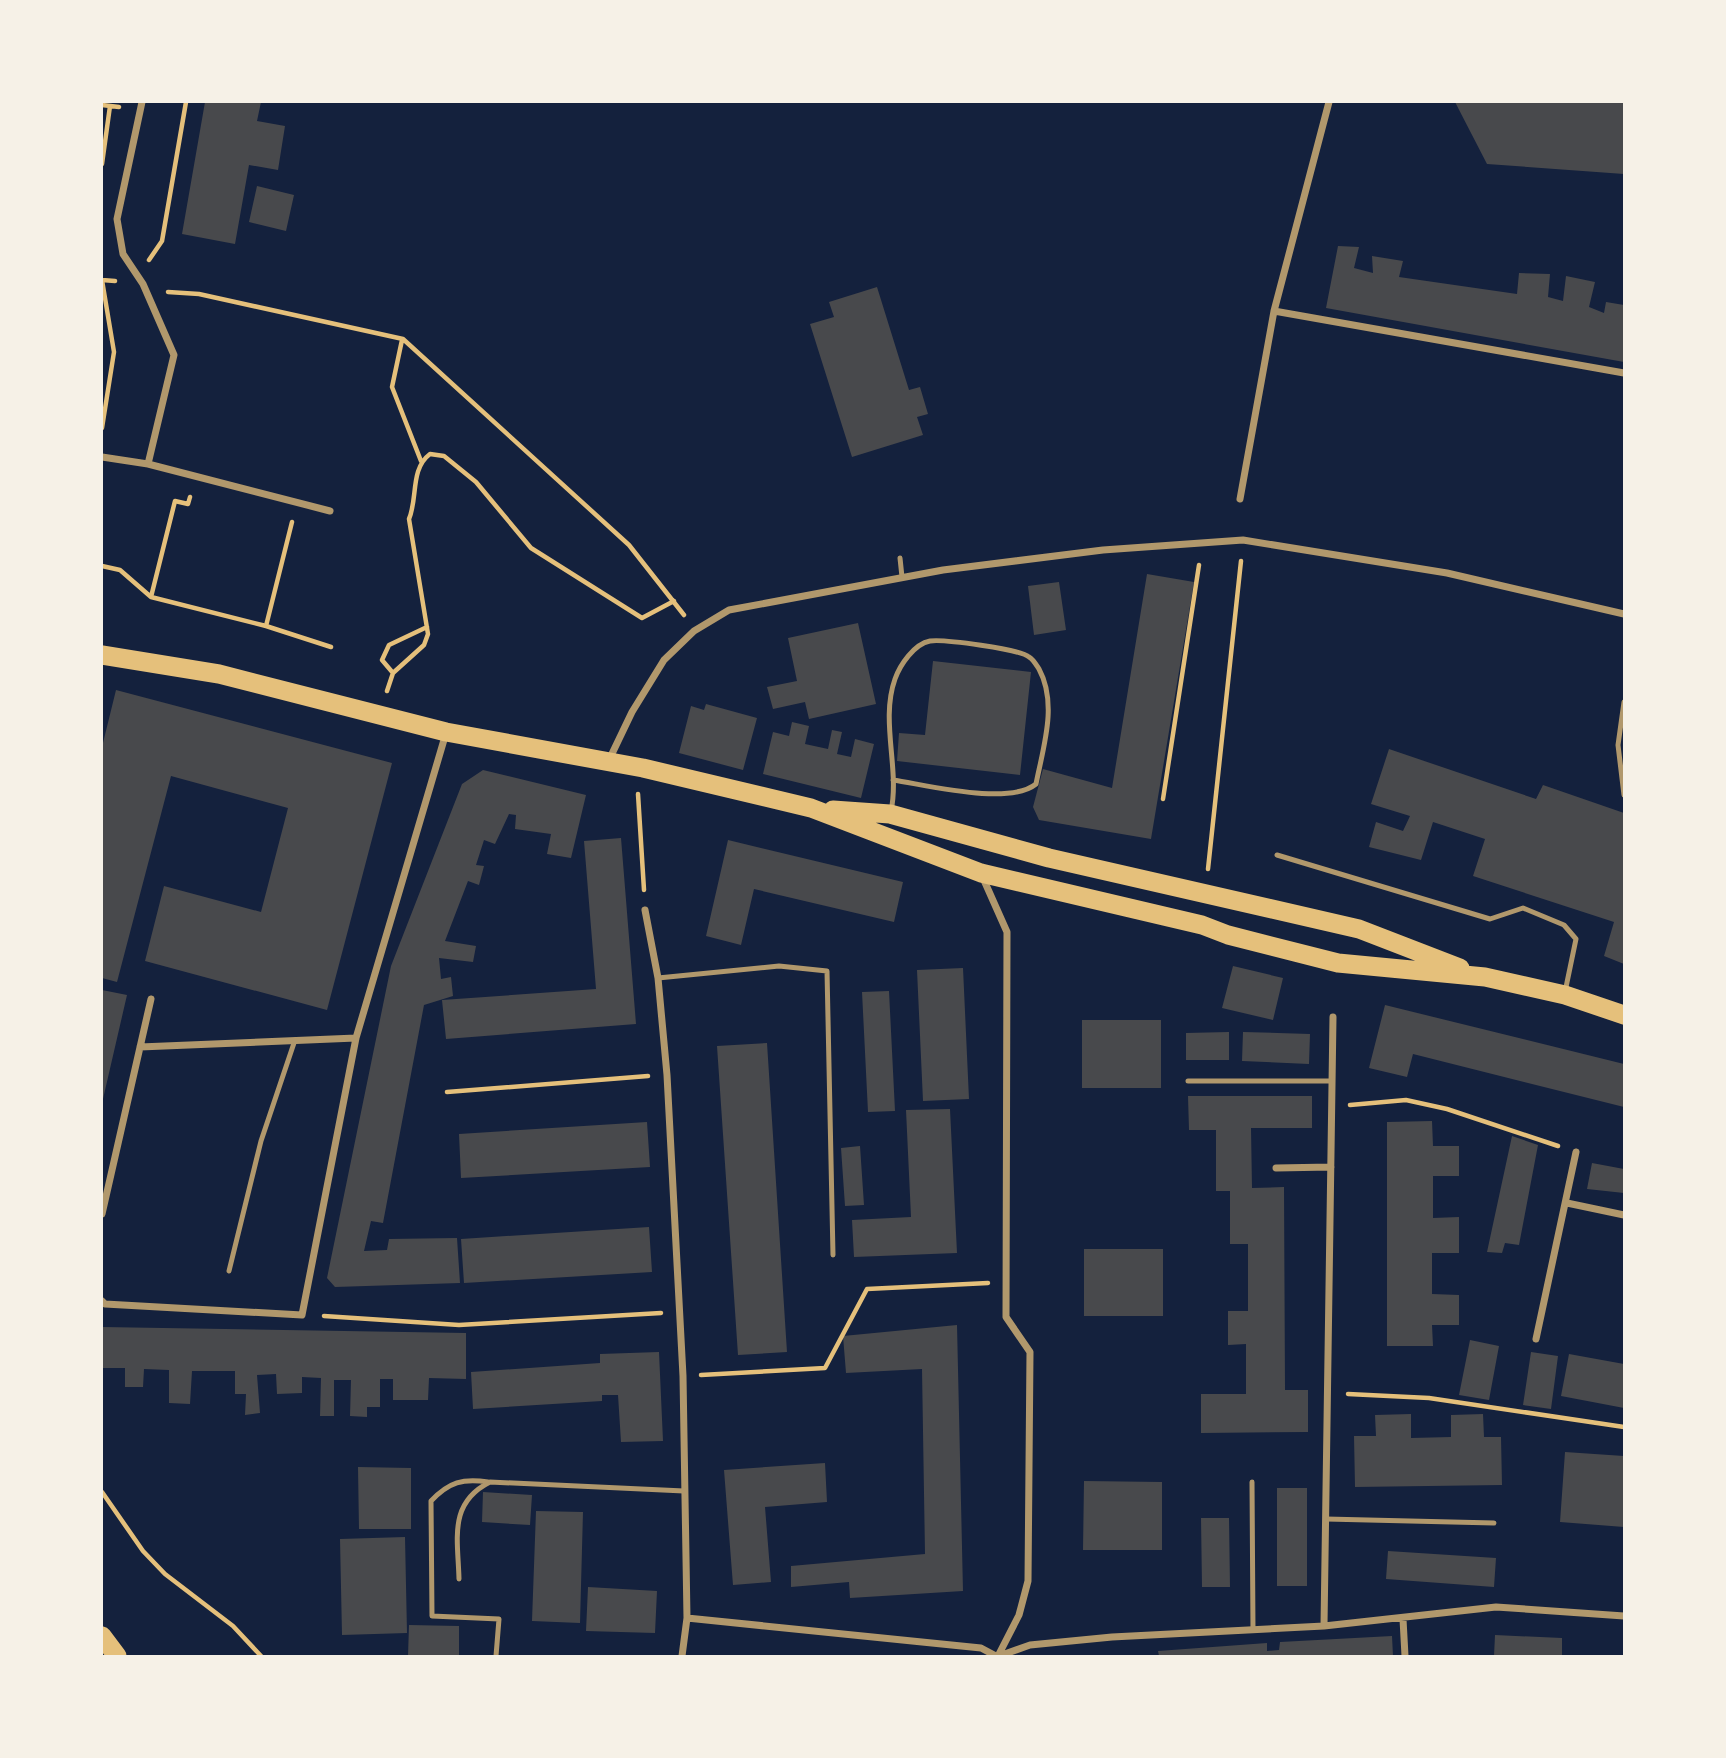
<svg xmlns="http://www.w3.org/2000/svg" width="1726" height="1758" font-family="Mulish,sans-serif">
<rect width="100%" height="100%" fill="#14213d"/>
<path fill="#48494c" d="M205 102H261L257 121 285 126 278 170 249 165 235 244 182 234Z
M1455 102H1624V174L1487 164Z
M257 186 294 195 286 231 249 222Z
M1338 246 1359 247 1354 268 1373 273 1372 256 1403 261 1399 277 1517 294 1519 273 1550 274 1548 297 1563 301 1566 276 1595 282 1589 307 1604 313 1606 302 1624 305V362L1326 308Z
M877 287 909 390 920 387 928 414 917 417 923 435 852 457 810 324 834 317 829 302Z
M1147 574 1194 582 1151 839 1039 820 1033 807 1043 769 1112 788Z
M1059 582 1066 630 1034 635 1028 586Z
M858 623 876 704 809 719 805 702 773 709 767 687 797 681 788 638Z
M933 661 1031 672 1020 775 897 761 899 733 925 735Z
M116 690 392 763 327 1010 145 961 164 886 261 912 288 808 171 776 117 982 102 978V747Z
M706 704 757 718 743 770 679 753 691 706 704 710Z
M792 722 809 726 805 744 828 749 832 730 842 732 837 754 851 757 855 739 874 744 861 798 763 774 773 732 789 736Z
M1389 749 1536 799 1543 785 1624 813V964L1604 956 1614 922 1473 876 1485 839 1433 822 1421 860 1369 847 1376 822 1403 831 1410 816 1371 804Z
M483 770 586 795 571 858 547 854 551 834 515 829 516 815 509 814 495 844 484 840 476 865 484 866 479 885 468 881 445 941 476 946 473 962 439 958 441 979 451 977 453 996 424 1005 383 1223 371 1221 364 1251 387 1250 389 1239 457 1238 460 1283 335 1287 327 1278 391 966 462 784Z
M621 838 636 1024 446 1039 442 1000 596 989 584 841Z
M728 840 903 882 894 922 754 889 741 945 706 936Z
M1233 966 1283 978 1273 1020 1222 1008Z
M963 968 969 1099 923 1101 917 970Z
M102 990 127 995 103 1099H102Z
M889 991 895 1111 868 1112 862 992Z
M1385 1005 1624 1064V1107L1413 1054 1407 1077 1369 1068Z
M1082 1020H1161V1088H1082Z
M1229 1032V1060H1186V1033Z
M1243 1032 1310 1034 1309 1064 1242 1061Z
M767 1043 787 1352 738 1355 717 1046Z
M1188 1096H1312V1128H1251L1252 1188 1284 1187 1285 1390H1308V1432L1201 1433V1394H1246V1344L1228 1345V1311H1248V1244H1230V1191H1216V1130H1189Z
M950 1109 957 1253 854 1257 852 1220 911 1217 906 1110Z
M1432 1121 1433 1146H1459V1176H1433V1218L1459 1217V1253H1432V1294L1459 1295V1325H1432L1433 1346H1387V1122Z
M647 1122 650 1167 461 1178 459 1134Z
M1512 1136 1538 1145 1519 1245 1505 1243 1502 1253 1487 1252Z
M860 1146 864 1205 845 1206 841 1148Z
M1592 1163 1624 1169V1193L1587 1189Z
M649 1227 652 1272 464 1283 461 1239Z
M1084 1249H1163V1316H1084Z
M957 1325 963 1591 850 1598 849 1582 791 1587V1566L925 1554 922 1369 846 1373 843 1336Z
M102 1327 466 1333V1379L429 1378 428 1400H393V1379H380V1407H367V1417L350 1416 351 1380H334V1416H320L321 1378 302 1377V1393L277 1394 276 1374 257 1375 260 1413 245 1415 246 1394H235V1371H192L190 1404 169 1403V1370L144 1369 143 1387H125V1368H102Z
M1470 1340 1499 1346 1489 1400 1459 1395Z
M659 1352 663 1441 621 1442 618 1395H602V1401L473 1409 471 1372 600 1363V1354Z
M1531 1352 1558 1356 1551 1409 1523 1405Z
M1569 1354 1624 1364V1408L1561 1396Z
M1411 1414V1438L1451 1437V1415L1483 1414 1484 1437H1501L1502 1485 1355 1487 1354 1436H1376L1375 1415Z
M1565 1452 1624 1456V1527L1560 1522Z
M825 1463 827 1502 765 1507 771 1582 733 1585 724 1470Z
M358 1467 411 1468V1529H359Z
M1084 1481 1162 1482V1550H1083Z
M1277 1488H1307V1586H1277Z
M483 1492 532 1495 530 1525 482 1522Z
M536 1511 583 1512 580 1623 532 1621Z
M1201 1518H1229L1230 1587H1202Z
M405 1537 407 1633 342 1635 340 1539Z
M1388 1551 1496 1558 1494 1587 1386 1579Z
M588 1587 657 1591 655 1633 586 1631Z
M409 1625 459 1626V1656H408Z
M1495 1635 1562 1638V1656H1494Z
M1392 1636 1393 1656H1159L1158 1651 1267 1643V1651L1279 1650 1280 1642Z"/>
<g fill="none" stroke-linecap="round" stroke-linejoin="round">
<path stroke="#e5c07b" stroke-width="4.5" d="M102 105 119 107
M102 164 110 106
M149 260 162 241 186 102
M102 280 115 281
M102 280 114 352 102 428
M168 292 199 294 403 339 629 545 684 615
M402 340 392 387 421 461
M102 566 120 570 151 597 266 626 331 647
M151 597 175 501 188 504 190 497
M266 626 292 522
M393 673 382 660 389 645 427 627
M387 691 393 673 424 645 428 634 409 519C418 498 410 469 430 454L444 456 476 482 531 548 642 618 674 601
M638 794 644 890
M1163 799 1199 565
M1208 869 1241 561
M447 1092 648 1076
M1350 1105 1406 1100 1447 1109 1558 1146
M324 1316 459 1325 661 1313
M701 1375 825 1368 867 1289 988 1283
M1348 1394 1429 1398 1624 1427
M102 1492 143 1551 165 1574 233 1626 261 1656"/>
<path stroke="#b1986c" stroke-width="5" d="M900 558 902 577
M1624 795 1618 745 1624 702
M891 811C900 769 880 721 895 679 900 665 914 644 930 641 943 639 1020 649 1029 657 1033 659 1037 666 1039 669 1058 704 1043 748 1036 784 1009 806 927 785 893 780
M1277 855 1490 919 1523 908 1564 925 1576 939 1565 992
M658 978 779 966 827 971 833 1255
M1188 1081H1332
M229 1271 261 1141 295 1040
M488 1482C463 1478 449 1482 431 1501L432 1616 499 1619 496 1656
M1252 1482 1253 1629
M1326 1519 1494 1523
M459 1579C458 1539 448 1503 490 1482L684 1491"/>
<path stroke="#b1986c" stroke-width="7" d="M142 102 117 219 123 254 143 284 174 355 148 464
M1274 311 1624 373
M102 457 148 464 330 511
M1240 499 1274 311 1329 102
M609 760 632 712 664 660 694 631 729 610 943 570 1103 550 1243 540 1447 573 1624 614
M983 878 1007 932 1006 1317 1030 1352 1028 1581 1019 1615 998 1656
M645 910 658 978 667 1075 683 1376 687 1618 682 1656
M140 1047 356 1038
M1276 1168 1331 1167
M1567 1203 1624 1215
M102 1214 151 999
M102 1301 105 1304 302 1315 356 1038 446 733
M1536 1339 1576 1152
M687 1618 981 1648 996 1656
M1403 1619 1405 1656
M1324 1626 1333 1017
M999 1656 1030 1645 1112 1637 1324 1626 1496 1607 1624 1616"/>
<path stroke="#e5c07b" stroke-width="19" d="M102 655 219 674 446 732 643 768 811 808 981 873 1202 925 1228 935 1338 963 1485 977 1565 995 1624 1015
M833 810 890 814 1049 858 1359 929 1460 968
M102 1636 117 1656"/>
</g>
<rect width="1726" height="1758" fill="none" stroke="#f6f1e7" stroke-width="206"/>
</svg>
